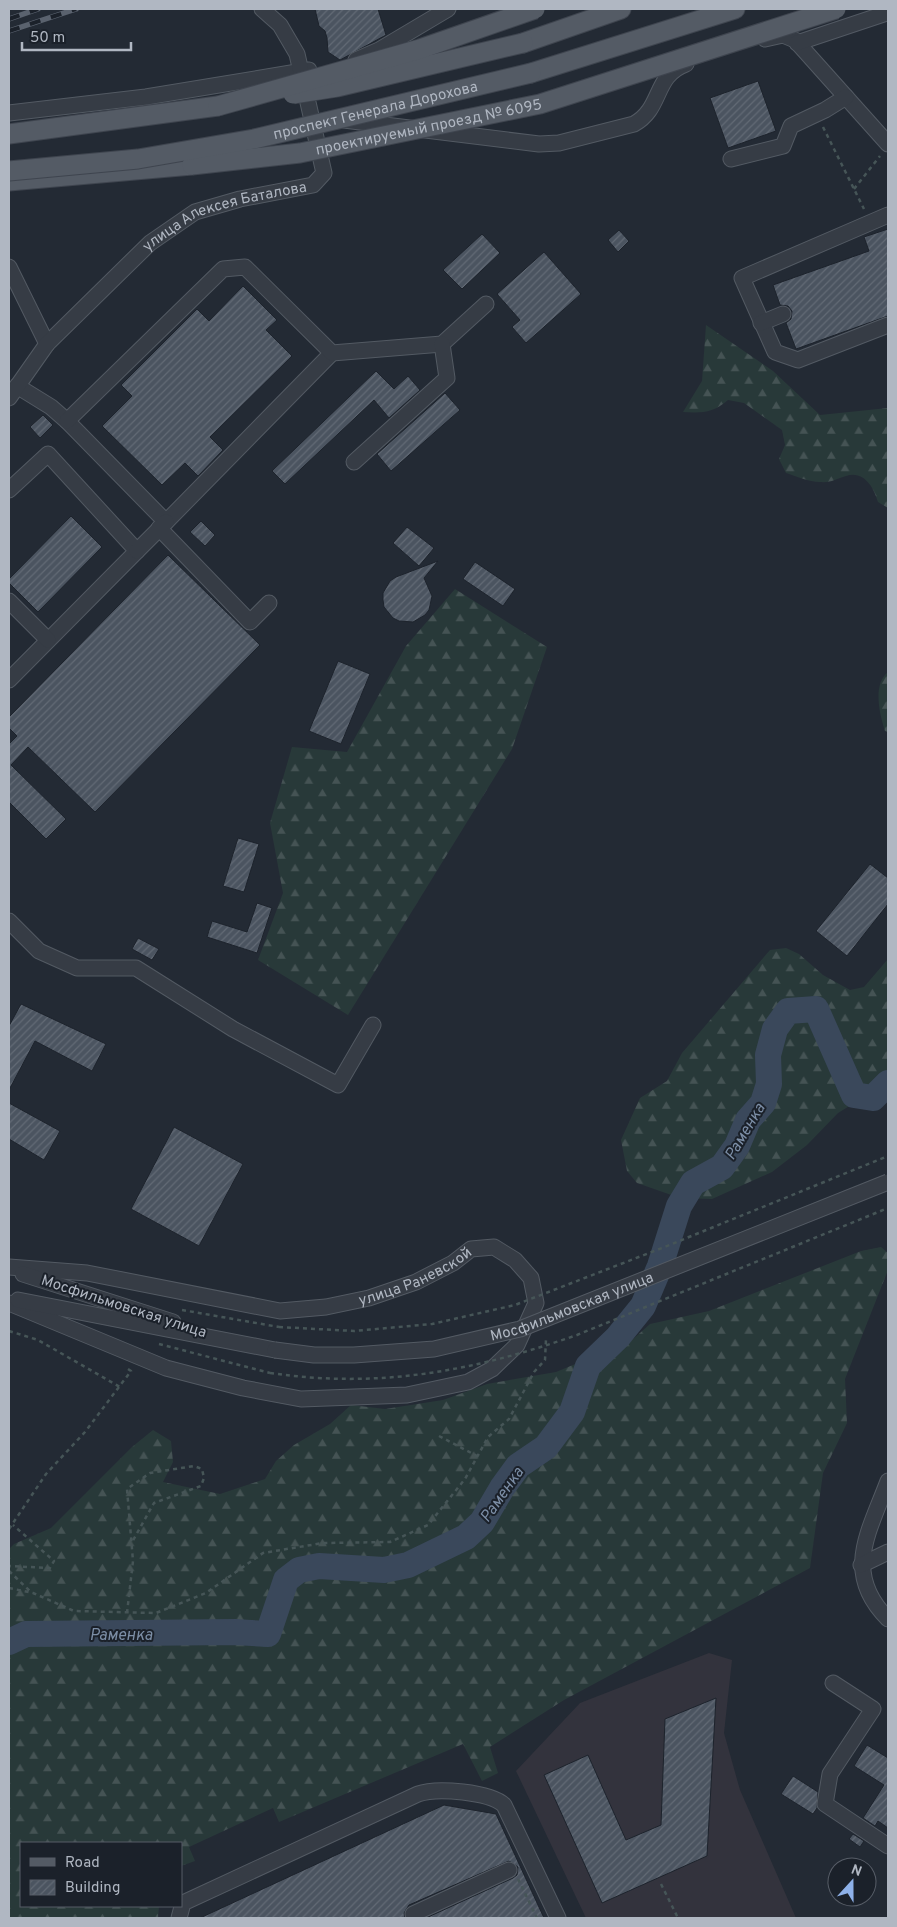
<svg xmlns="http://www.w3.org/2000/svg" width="897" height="1927" font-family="Overpass,sans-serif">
<defs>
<pattern id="forest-firs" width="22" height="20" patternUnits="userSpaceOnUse" patternTransform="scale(1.25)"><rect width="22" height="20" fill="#283939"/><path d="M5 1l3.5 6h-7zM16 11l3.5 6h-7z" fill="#455354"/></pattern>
<pattern id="building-hatch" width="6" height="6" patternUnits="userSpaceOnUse" patternTransform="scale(1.25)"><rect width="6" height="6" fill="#4b5460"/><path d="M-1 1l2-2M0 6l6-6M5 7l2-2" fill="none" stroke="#626a75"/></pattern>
</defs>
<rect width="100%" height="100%" fill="#232a34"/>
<path fill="#33333d" d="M709 1653 732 1660 724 1733 740 1790 796 1918H586L516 1771 580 1703Z"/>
<path fill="url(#forest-firs)" d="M706 325 773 371 820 415 888 408V508L878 502C874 488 864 470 846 476 836 479 831 483 820 482 809 482 796 476 786 473L779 459 785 445 782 430 744 403 728 400C713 413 702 413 683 412L702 381Z
M455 589 547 647 512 749 348 1015 258 960 283 893 270 823 292 747 347 752 406 646Z
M888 672V732L885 731C880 715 872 685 888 672Z
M786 948 799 954 823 975 850 990 864 987 888 959V1101L865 1100 851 1105 838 1113 807 1145 772 1172 712 1199 680 1198 637 1183 627 1171 621 1140 640 1098 667 1081 682 1053 770 950Z
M881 1247 888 1253V1270L845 1379 847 1423 823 1473 810 1568 564 1700 490 1747 498 1773 482 1781 463 1744 279 1822 273 1808 189 1847 195 1861 181 1866V1843H21V1906H159L158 1918H9V1549L14 1544 51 1528 132 1447 153 1430 171 1441 173 1462 163 1482 220 1494 265 1479 276 1461 294 1445 330 1424 351 1405 385 1409 443 1400 487 1384 556 1372 631 1341 650 1324 709 1311 861 1251Z"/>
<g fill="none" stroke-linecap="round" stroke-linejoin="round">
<path stroke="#3a485b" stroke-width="26" d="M9 1642 26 1634 235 1632 268 1634 286 1580 299 1570 319 1566 384 1570 408 1565 466 1537 482 1522 502 1488 518 1466 546 1447 572 1412 588 1366 618 1337 643 1306 660 1266 679 1206 693 1183 722 1167 737 1146 748 1120 763 1103 769 1084 768 1055 775 1029 788 1011 816 1009 854 1095 873 1098 888 1083"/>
</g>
<path fill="url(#building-hatch)" stroke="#1d232c" d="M315 9H378L386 35 340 60 328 52 327 38 325 31 319 26Z
M758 81 776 131 728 148 710 98Z
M888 229V316L796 349 786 323 791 319 792 311 788 306 780 305 773 285 869 251 864 237Z
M619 230 629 241 618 252 608 240Z
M482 234 500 253 462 289 443 270Z
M544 252 581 294 526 343 512 327 520 320 497 294Z
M243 286 277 320 266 330 292 356 210 437 223 450 198 476 185 463 162 485 102 426 132 396 121 385 197 309 209 321Z
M376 371 394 389 408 376 420 390 389 418 374 400 285 484 272 471Z
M445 393 460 410 391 471 377 454Z
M43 415 53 425 40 438 30 427Z
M71 516 102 547 38 612 9 583V579Z
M201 521 215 535 205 546 190 532Z
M407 527 434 548 419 566 393 543Z
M168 555 260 645 95 812 28 747 11 765 66 819 46 839 9 802V744L17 736 9 728V717Z
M438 561 424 578 432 596 429 610 425 615 413 622 399 621 393 618 384 607 383 600V593L390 581 396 577Z
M475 562 515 589 503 606 463 579Z
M338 661 370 674 341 744 309 731Z
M238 838 259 844 244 892 223 886Z
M870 864 888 878V904L847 956 816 931Z
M257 903 272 908 257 953 207 937 212 921 247 932Z
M138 938 159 949 152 960 132 949Z
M21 1004 106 1044 92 1071 35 1041 9 1090V1026Z
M9 1103 60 1131 44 1160 9 1139Z
M174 1127 243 1164 199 1246 131 1209Z
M716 1698 707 1856 602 1903 544 1775 588 1755 626 1840 661 1825 665 1719Z
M867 1745 888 1758V1828L878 1821 875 1826 863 1818 884 1785 854 1766Z
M793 1776 818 1792 817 1808 813 1814 781 1794Z
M444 1805 496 1814 544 1918H426L513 1878 517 1875 518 1867 509 1861 409 1905 404 1913 405 1918H200Z
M853 1834 864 1841 860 1847 849 1839Z"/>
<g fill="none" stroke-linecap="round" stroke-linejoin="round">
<g stroke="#535a63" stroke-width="17">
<g id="minor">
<path d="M765 39 783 35 795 40 888 144"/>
<path d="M797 43 887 13"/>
<path d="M356 60 379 50 448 9"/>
<path d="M9 113 146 97 309 70"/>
<path d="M344 120 539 144 559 143 634 124C663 108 653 76 686 64"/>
<path d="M731 159 783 146 791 126 825 110 846 97"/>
<path d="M888 215 742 278 775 352 798 360 888 325"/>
<path d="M9 267 47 344"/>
<path d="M761 323 783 314"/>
<path d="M17 386 51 407 67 421 166 522 332 353"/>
<path id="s1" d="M9 398 47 344 150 243 195 212 240 199 313 185 324 173 297 54 280 25 262 9"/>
<path d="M67 421 223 269 245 267 332 353 442 344 486 304"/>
<path d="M354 462 447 378 442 344"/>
<path d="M9 490 48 454 137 551 9 680"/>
<path d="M159 528 250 622 269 603"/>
<path d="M137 551 166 522"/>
<path d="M9 601 48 640"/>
<path d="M9 921 39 951 77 968H136L233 1029 338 1085 373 1025"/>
<path id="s2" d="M9 1267 87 1273 280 1311 326 1307 369 1298 416 1282 453 1263 471 1249 494 1247 515 1260 531 1278 536 1303 517 1345 492 1369 468 1382 407 1395 301 1399 243 1388 166 1368 9 1303"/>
<path d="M23 1274 173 1322"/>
<path d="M18 1300 275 1350"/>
<path d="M888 1481C869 1532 842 1573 888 1619"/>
<path d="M861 1565 888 1552"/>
<path d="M833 1683 873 1709 830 1774 825 1804 888 1846"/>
<path d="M413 1914 509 1870"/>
<path d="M179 1918 183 1903 418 1794C437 1787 490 1792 504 1805L558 1918"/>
</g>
</g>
<g stroke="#3f454f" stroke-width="21">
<path id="major" d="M523 43 621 9
M531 73 735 9
M9 134 218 106
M9 181 192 165"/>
</g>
<path stroke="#465557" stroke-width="2.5" stroke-dasharray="4 4" stroke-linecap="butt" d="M823 127 864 209
M854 189 880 156
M182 1310 279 1327
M9 1331 38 1340 120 1387
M159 1344 270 1373
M439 1436 477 1456
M9 1529 46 1474 85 1432 131 1371 128 1369
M9 1568V1566L50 1568 54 1561 13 1525
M9 1571 31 1592
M9 1588 33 1593 74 1611 156 1613 206 1593 263 1553 323 1543 390 1542 428 1525 465 1479 488 1437 509 1419 534 1372 545 1360 546 1339
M127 1613 133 1561 127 1489 150 1473 194 1466 202 1469 204 1478 201 1486 154 1503 131 1544
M518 1879 537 1918
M661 1884 678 1918"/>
<use href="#minor" stroke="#363c45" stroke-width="15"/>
<use href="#major" stroke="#545b65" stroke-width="19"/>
<g stroke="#5a626e" stroke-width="5.5">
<path id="rail" d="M9 19 38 9
M9 31 76 9"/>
</g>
<use href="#rail" stroke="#1b212a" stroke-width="4" stroke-dasharray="11" stroke-linecap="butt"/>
<g stroke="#535a63" stroke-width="17" stroke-linecap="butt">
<g id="minor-bridge">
<path id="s3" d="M275 1350 314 1355H354L434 1349 520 1329 888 1182"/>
</g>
</g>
<g stroke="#3f454f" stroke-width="21" stroke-linecap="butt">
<g id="major-bridge">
<path d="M293 94 337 87 523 43"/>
<path d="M218 106 420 49 535 9"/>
<path id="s4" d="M192 165 300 153 540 104 836 9"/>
<path id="s5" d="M9 171 138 159 254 139 531 73"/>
</g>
</g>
<path stroke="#465557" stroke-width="2.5" stroke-dasharray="4 4" stroke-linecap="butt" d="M279 1327 354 1331 432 1324 515 1305 662 1248 888 1156
M270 1373C380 1389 474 1371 577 1335L888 1208"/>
<use href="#minor-bridge" stroke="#363c45" stroke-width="15"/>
<use href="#major-bridge" stroke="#545b65" stroke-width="19"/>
</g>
<g text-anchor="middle" stroke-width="4" stroke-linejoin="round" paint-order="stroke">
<g font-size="15" fill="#b0b7c2" stroke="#1b212a">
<text dy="5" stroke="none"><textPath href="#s5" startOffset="372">проспект Генерала Дорохова</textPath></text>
<text dy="5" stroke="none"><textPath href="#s4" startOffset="240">проектируемый проезд № 6095</textPath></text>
<text dy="5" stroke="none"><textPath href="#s1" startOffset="291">улица Алексея Баталова</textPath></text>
<text dy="5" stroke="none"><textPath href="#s2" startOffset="416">улица Раневской</textPath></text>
<text transform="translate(124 1306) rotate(18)" y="5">Мосфильмовская улица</text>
<text dy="5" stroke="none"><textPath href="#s3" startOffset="304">Мосфильмовская улица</textPath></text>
</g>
<g font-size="16" font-style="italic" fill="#7c8ea6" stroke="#1b212a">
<text transform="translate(744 1131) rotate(-59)" y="6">Раменка</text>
<text transform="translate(501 1494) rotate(-55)" y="6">Раменка</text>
<text x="121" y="1640">Раменка</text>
</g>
</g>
<rect width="897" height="1927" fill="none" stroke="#b0b7c2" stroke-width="20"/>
<rect x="20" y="1842" width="162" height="65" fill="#1b212a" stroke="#575d67"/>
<rect x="30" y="1858" width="25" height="8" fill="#545b65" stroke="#575d67"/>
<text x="65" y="1867" font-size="15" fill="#b0b7c2">Road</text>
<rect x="30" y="1880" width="25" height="15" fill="url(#building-hatch)" stroke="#575d67"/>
<text x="65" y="1892" font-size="15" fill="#b0b7c2">Building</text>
<g transform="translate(852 1882) rotate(21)"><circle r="24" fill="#1b212a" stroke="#575d67"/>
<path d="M0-4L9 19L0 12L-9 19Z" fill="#8eb1e9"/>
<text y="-8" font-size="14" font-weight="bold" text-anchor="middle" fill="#b0b7c2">N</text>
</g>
<path d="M22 42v8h109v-8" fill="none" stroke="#b0b7c2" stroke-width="2.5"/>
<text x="30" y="42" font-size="15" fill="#b0b7c2" stroke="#1b212a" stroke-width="4" paint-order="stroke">50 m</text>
</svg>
